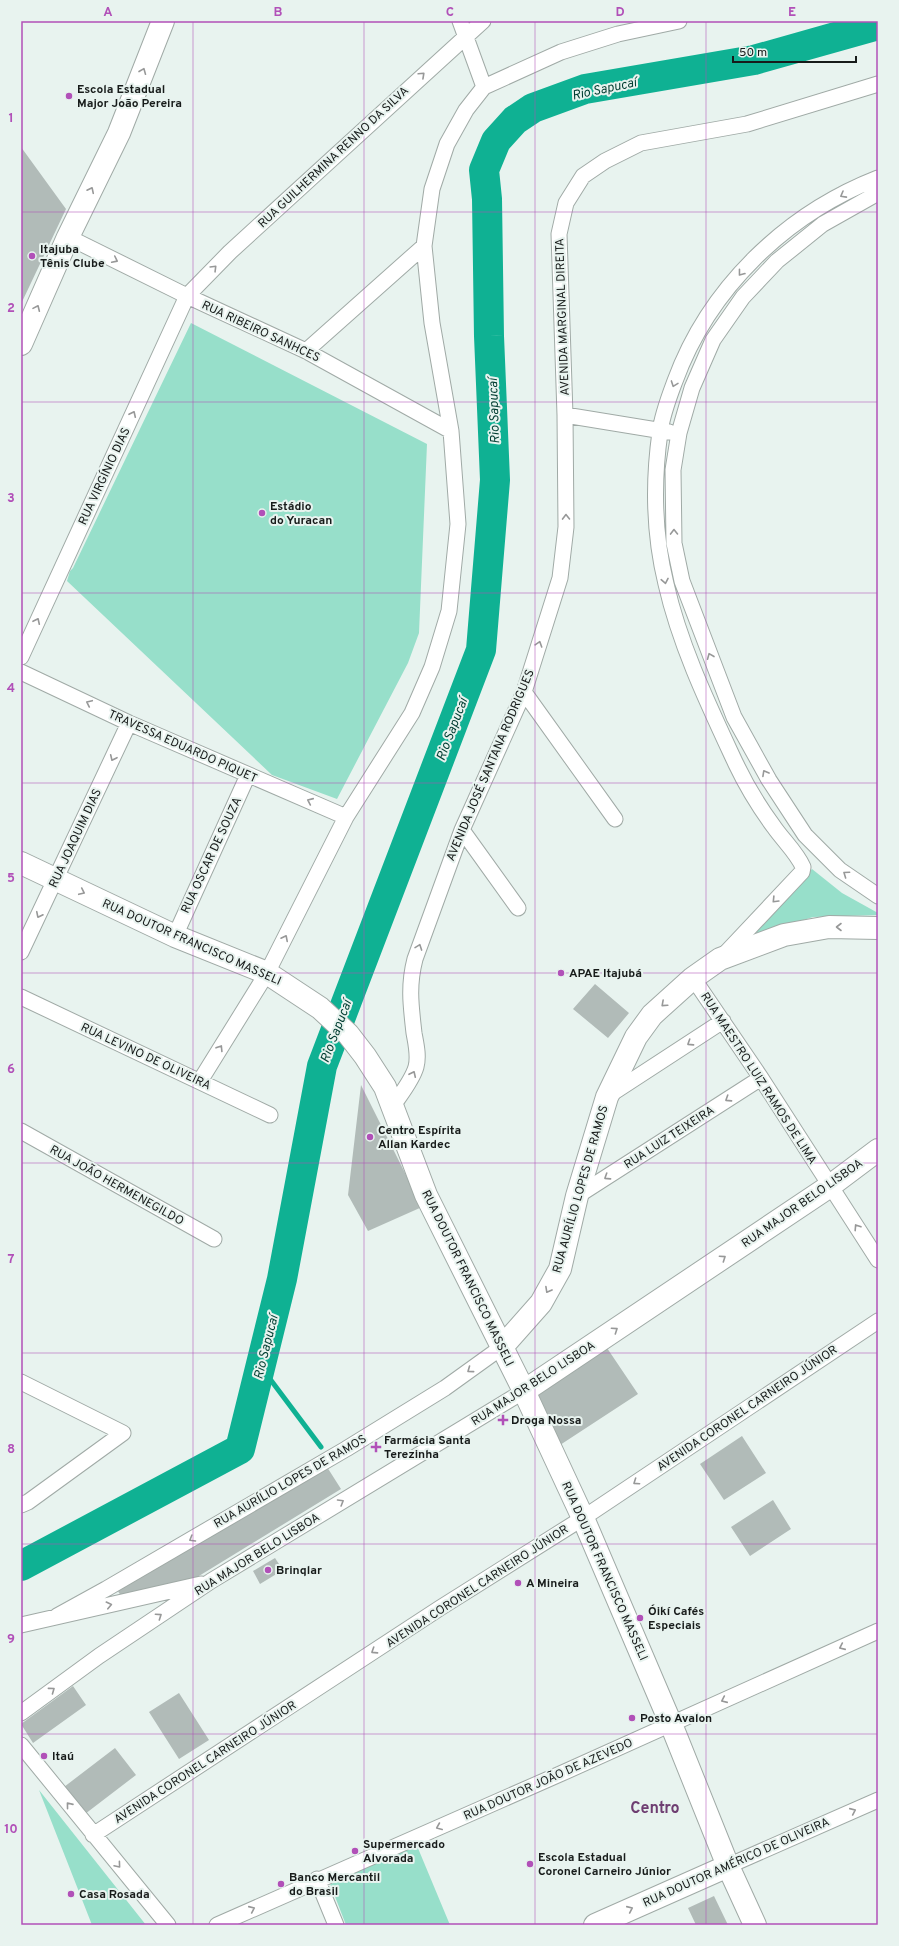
<svg xmlns="http://www.w3.org/2000/svg" width="899" height="1946" font-family="Overpass,sans-serif">
<rect width="100%" height="100%" fill="#e8f3ef"/>
<path fill="#97dfca" d="M191 323 427 444 419 633 408 663 337 799 272 775 67 581 70 571 73 568Z
M812 869 842 893 878 913V915L813 917 750 937Z
M39 1790 146 1925H92Z
M415 1841 450 1925H346L329 1881Z"/>
<g fill="none" stroke-linecap="round" stroke-linejoin="round">
<path stroke="#0fb193" stroke-width="5" d="M261 1367 321 1447"/>
<path stroke="#0fb193" stroke-width="30" d="M21 1566 240 1449 282 1279 322 1066 481 650 495 480 489 336 487 199 484 170 496 141 515 120 533 108 585 89 754 60 878 25"/>
</g>
<path fill="#b1bbb8" d="M21 147 66 209 21 304Z
M595 984 629 1013 608 1038 573 1009Z
M361 1085 422 1207 368 1231 348 1195Z
M605 1345 638 1394 560 1445 537 1394Z
M742 1436 766 1473 724 1500 700 1464Z
M327 1467 341 1489 194 1579 121 1596 116 1588Z
M773 1500 791 1529 750 1556 731 1527Z
M275 1558 283 1570 260 1584 253 1571Z
M73 1686 86 1705 33 1743 21 1724Z
M179 1693 209 1740 179 1759 149 1712Z
M115 1748 136 1775 85 1814 64 1787Z
M714 1896 728 1925H696L688 1908Z"/>
<g fill="none" stroke-linecap="round" stroke-linejoin="round">
<g stroke="#a0aaa6" stroke-width="17">
<path id="street" d="M460 21 484 87
M878 193 823 224 777 261 743 297 713 340 692 388 679 433 673 470 674 543 682 581 734 717 769 780 805 835 840 870 878 896
M68 237 187 296 306 351 451 431
M306 351 424 246
M565 415 669 432
M21 657 187 296 230 252 483 21
M21 672 129 723 346 817
M524 692 615 819
M462 830 518 908
M175 936 248 775
M21 952 129 723
M722 957 802 872 803 867C797 853 783 840 774 827 760 808 746 785 736 764 709 706 680 646 666 584 654 535 653 482 660 432 662 415 669 397 675 381 709 288 786 214 878 178
M693 978 761 1078 878 1260
M21 997 270 1115
M200 1081 267 973 346 817 412 713 432 667 449 611 458 524 451 431 432 323 424 246 432 189 447 144 466 110 484 87 561 52 618 34 679 21
M608 1096 723 1021
M392 1107C400 1095 412 1081 416 1067 419 1056 416 1044 414 1033 411 1006 408 986 415 959L462 830 524 692 560 578 566 527 565 415 559 234 566 203 583 176 605 161 641 143 747 124 878 84
M21 1131 214 1239
M577 1196 761 1078
M21 1382 123 1433 28 1502 21 1505
M57 1616 106 1589 346 1449 445 1388 502 1347
M21 1625 201 1584
M21 1713 99 1656 211 1581 524 1391
M21 1745 168 1925
M93 1835 440 1608 583 1518 878 1321
M728 1866 878 1800
M317 1879 336 1925
M217 1925 560 1774 878 1631"/>
</g>
<g stroke="#a0aaa6" stroke-width="24">
<path id="secondary" d="M21 344 68 237 119 133 163 21
M21 863 175 936 267 973 320 1008 348 1034 365 1056 385 1087 426 1195 524 1391 583 1518 671 1724 728 1866 755 1925
M502 1347 541 1303 560 1269 577 1196 607 1097 636 1037 652 1015 693 978 720 959 784 935 829 927 878 928
M524 1391 830 1186 878 1150
M595 1925 728 1866"/>
</g>
<use href="#street" stroke="#fff" stroke-width="15"/>
<use href="#secondary" stroke="#fff" stroke-width="22"/>
</g>
<defs><path id="oneway-chevron" d="M-2-3.5L2.5 0L-2 3.5" fill="none" stroke-width="1.6" stroke-linecap="round" stroke-linejoin="round"/></defs>
<g stroke="#979898">
<use href="#oneway-chevron" transform="translate(143 71) rotate(-68)"/>
<use href="#oneway-chevron" transform="translate(422 75) rotate(-43)"/>
<use href="#oneway-chevron" transform="translate(91 190) rotate(-64)"/>
<use href="#oneway-chevron" transform="translate(843 195) rotate(151)"/>
<use href="#oneway-chevron" transform="translate(115 260) rotate(26)"/>
<use href="#oneway-chevron" transform="translate(214 268) rotate(-45)"/>
<use href="#oneway-chevron" transform="translate(741 273) rotate(128)"/>
<use href="#oneway-chevron" transform="translate(37 308) rotate(-66)"/>
<use href="#oneway-chevron" transform="translate(674 384) rotate(110)"/>
<use href="#oneway-chevron" transform="translate(133 414) rotate(-65)"/>
<use href="#oneway-chevron" transform="translate(566 517) rotate(-91)"/>
<use href="#oneway-chevron" transform="translate(674 532) rotate(-91)"/>
<use href="#oneway-chevron" transform="translate(665 581) rotate(79)"/>
<use href="#oneway-chevron" transform="translate(37 621) rotate(-65)"/>
<use href="#oneway-chevron" transform="translate(539 644) rotate(-72)"/>
<use href="#oneway-chevron" transform="translate(710 656) rotate(-112)"/>
<use href="#oneway-chevron" transform="translate(89 703) rotate(-155)"/>
<use href="#oneway-chevron" transform="translate(113 758) rotate(115)"/>
<use href="#oneway-chevron" transform="translate(765 773) rotate(-119)"/>
<use href="#oneway-chevron" transform="translate(310 801) rotate(-156)"/>
<use href="#oneway-chevron" transform="translate(846 874) rotate(-145)"/>
<use href="#oneway-chevron" transform="translate(82 892) rotate(25)"/>
<use href="#oneway-chevron" transform="translate(775 900) rotate(134)"/>
<use href="#oneway-chevron" transform="translate(39 915) rotate(116)"/>
<use href="#oneway-chevron" transform="translate(839 927) rotate(-180)"/>
<use href="#oneway-chevron" transform="translate(285 938) rotate(-63)"/>
<use href="#oneway-chevron" transform="translate(419 947) rotate(-70)"/>
<use href="#oneway-chevron" transform="translate(664 1004) rotate(138)"/>
<use href="#oneway-chevron" transform="translate(690 1043) rotate(147)"/>
<use href="#oneway-chevron" transform="translate(220 1048) rotate(-58)"/>
<use href="#oneway-chevron" transform="translate(413 1074) rotate(-65)"/>
<use href="#oneway-chevron" transform="translate(728 1099) rotate(147)"/>
<use href="#oneway-chevron" transform="translate(607 1177) rotate(147)"/>
<use href="#oneway-chevron" transform="translate(857 1227) rotate(-123)"/>
<use href="#oneway-chevron" transform="translate(723 1258) rotate(-34)"/>
<use href="#oneway-chevron" transform="translate(548 1290) rotate(119)"/>
<use href="#oneway-chevron" transform="translate(615 1330) rotate(-34)"/>
<use href="#oneway-chevron" transform="translate(470 1370) rotate(144)"/>
<use href="#oneway-chevron" transform="translate(636 1482) rotate(146)"/>
<use href="#oneway-chevron" transform="translate(341 1502) rotate(-31)"/>
<use href="#oneway-chevron" transform="translate(192 1539) rotate(149)"/>
<use href="#oneway-chevron" transform="translate(109 1605) rotate(-13)"/>
<use href="#oneway-chevron" transform="translate(159 1616) rotate(-34)"/>
<use href="#oneway-chevron" transform="translate(842 1647) rotate(156)"/>
<use href="#oneway-chevron" transform="translate(374 1651) rotate(147)"/>
<use href="#oneway-chevron" transform="translate(52 1690) rotate(-36)"/>
<use href="#oneway-chevron" transform="translate(724 1700) rotate(156)"/>
<use href="#oneway-chevron" transform="translate(69 1805) rotate(-129)"/>
<use href="#oneway-chevron" transform="translate(853 1811) rotate(-24)"/>
<use href="#oneway-chevron" transform="translate(439 1827) rotate(157)"/>
<use href="#oneway-chevron" transform="translate(118 1865) rotate(50)"/>
<use href="#oneway-chevron" transform="translate(252 1909) rotate(-24)"/>
<use href="#oneway-chevron" transform="translate(630 1909) rotate(-24)"/>
</g>
<path fill="none" stroke="#b150b8" stroke-width="1" stroke-opacity="0.55" d="M193 21V1925M364 21V1925M535 21V1925M706 21V1925M21 212H878M21 402H878M21 593H878M21 783H878M21 973H878M21 1163H878M21 1353H878M21 1544H878M21 1734H878"/>
<g fill="#b150b8" stroke="#e8f3ef" stroke-width="1.5">
<circle cx="69" cy="96" r="4"/>
<circle cx="32" cy="256" r="4"/>
<circle cx="262" cy="513" r="4"/>
<circle cx="561" cy="973" r="4"/>
<circle cx="370" cy="1137" r="4"/>
<path d="M501 1414h4v4h4v4h-4v4h-4v-4h-4v-4h4z"/>
<path d="M374 1441h4v4h4v4h-4v4h-4v-4h-4v-4h4z"/>
<circle cx="268" cy="1570" r="4"/>
<circle cx="518" cy="1583" r="4"/>
<circle cx="640" cy="1618" r="4"/>
<circle cx="632" cy="1718" r="4"/>
<circle cx="44" cy="1756" r="4"/>
<circle cx="355" cy="1851" r="4"/>
<circle cx="530" cy="1864" r="4"/>
<circle cx="281" cy="1884" r="4"/>
<circle cx="71" cy="1894" r="4"/>
</g>
<g text-anchor="middle" stroke-width="4" stroke-linejoin="round" paint-order="stroke">
<g font-size="12" font-weight="bold" fill="#171b1a" stroke="#e8f3ef" text-anchor="start">
<text x="77" y="93">Escola Estadual<tspan x="77" dy="14">Major João Pereira</tspan></text>
<text x="40" y="253">Itajuba<tspan x="40" dy="14">Tênis Clube</tspan></text>
<text x="270" y="510">Estádio<tspan x="270" dy="14">do Yuracan</tspan></text>
<text x="569" y="977">APAE Itajubá</text>
<text x="378" y="1134">Centro Espírita<tspan x="378" dy="14">Allan Kardec</tspan></text>
<text x="511" y="1424">Droga Nossa</text>
<text x="384" y="1444">Farmácia Santa<tspan x="384" dy="14">Terezinha</tspan></text>
<text x="276" y="1574">Brinqlar</text>
<text x="526" y="1587">A Mineira</text>
<text x="648" y="1615">Óikí Cafés<tspan x="648" dy="14">Especiais</tspan></text>
<text x="640" y="1722">Posto Avalon</text>
<text x="52" y="1760">Itaú</text>
<text x="363" y="1848">Supermercado<tspan x="363" dy="14">Alvorada</tspan></text>
<text x="538" y="1861">Escola Estadual<tspan x="538" dy="14">Coronel Carneiro Júnior</tspan></text>
<text x="289" y="1881">Banco Mercantil<tspan x="289" dy="14">do Brasil</tspan></text>
<text x="79" y="1898">Casa Rosada</text>
</g>
<g font-size="12" fill="#171b1a" stroke="#e8f3ef">
<text transform="translate(333 157) rotate(-43)" y="4">RUA GUILHERMINA RENNO DA SILVA</text>
<text transform="translate(562 317) rotate(-92)" y="4">AVENIDA MARGINAL DIREITA</text>
<text transform="translate(261 331) rotate(25)" y="4">RUA RIBEIRO SANHCES</text>
<text transform="translate(104 476) rotate(-65)" y="4">RUA VIRGÍNIO DIAS</text>
<text transform="translate(183 746) rotate(24)" y="4">TRAVESSA EDUARDO PIQUET</text>
<text transform="translate(490 765) rotate(-67)" y="4">AVENIDA JOSÉ SANTANA RODRIGUES</text>
<text transform="translate(75 838) rotate(-65)" y="4">RUA JOAQUIM DIAS</text>
<text transform="translate(211 855) rotate(-65)" y="4">RUA OSCAR DE SOUZA</text>
<text transform="translate(192 942) rotate(24)" y="4">RUA DOUTOR FRANCISCO MASSELI</text>
<text transform="translate(146 1056) rotate(25)" y="4">RUA LEVINO DE OLIVEIRA</text>
<text transform="translate(759 1078) rotate(57)" y="4">RUA MAESTRO LUIZ RAMOS DE LIMA</text>
<text transform="translate(669 1137) rotate(-33)" y="4">RUA LUIZ TEIXEIRA</text>
<text transform="translate(117 1185) rotate(29)" y="4">RUA JOÃO HERMENEGILDO</text>
<text transform="translate(580 1189) rotate(-74)" y="4">RUA AURÍLIO LOPES DE RAMOS</text>
<text transform="translate(802 1203) rotate(-35)" y="4">RUA MAJOR BELO LISBOA</text>
<text transform="translate(468 1278) rotate(64)" y="4">RUA DOUTOR FRANCISCO MASSELI</text>
<text transform="translate(533 1383) rotate(-33)" y="4">RUA MAJOR BELO LISBOA</text>
<text transform="translate(747 1408) rotate(-34)" y="4">AVENIDA CORONEL CARNEIRO JÚNIOR</text>
<text transform="translate(290 1481) rotate(-30)" y="4">RUA AURÍLIO LOPES DE RAMOS</text>
<text transform="translate(257 1554) rotate(-32)" y="4">RUA MAJOR BELO LISBOA</text>
<text transform="translate(605 1571) rotate(66)" y="4">RUA DOUTOR FRANCISCO MASSELI</text>
<text transform="translate(477 1586) rotate(-33)" y="4">AVENIDA CORONEL CARNEIRO JÚNIOR</text>
<text transform="translate(205 1762) rotate(-33)" y="4">AVENIDA CORONEL CARNEIRO JÚNIOR</text>
<text transform="translate(548 1779) rotate(-24)" y="4">RUA DOUTOR JOÃO DE AZEVEDO</text>
<text transform="translate(736 1862) rotate(-24)" y="4">RUA DOUTOR AMÉRICO DE OLIVEIRA</text>
</g>
<g font-size="13" font-style="italic" fill="#003d31" stroke="#e8f3ef">
<text transform="translate(604 88) rotate(-12)" y="5">Rio Sapucaí</text>
<text transform="translate(493 411) rotate(-92)" y="5">Rio Sapucaí</text>
<text transform="translate(451 729) rotate(-69)" y="5">Rio Sapucaí</text>
<text transform="translate(335 1031) rotate(-69)" y="5">Rio Sapucaí</text>
<text transform="translate(265 1347) rotate(-76)" y="5">Rio Sapucaí</text>
</g>
<g font-size="16" font-weight="bold" fill="#6e3d71" stroke="#e8f3ef">
<text x="655" y="1813">Centro</text>
</g>
</g>
<rect width="899" height="1946" fill="none" stroke="#e8f3ef" stroke-width="44"/>
<path d="M733 56v6h123v-6" fill="none" stroke="#171b1a" stroke-width="2"/>
<text x="739" y="56" font-size="12" fill="#171b1a" stroke="#e8f3ef" stroke-width="3" paint-order="stroke">50 m</text>
<rect x="22" y="22" width="855" height="1902" fill="none" stroke="#b150b8" stroke-width="1.5"/>
<g font-size="13" text-anchor="middle" font-weight="bold" fill="#b150b8">
<text x="108" y="16">A</text>
<text x="278" y="16">B</text>
<text x="450" y="16">C</text>
<text x="620" y="16">D</text>
<text x="792" y="16">E</text>
<text x="11" y="122">1</text>
<text x="11" y="312">2</text>
<text x="11" y="502">3</text>
<text x="11" y="692">4</text>
<text x="11" y="882">5</text>
<text x="11" y="1073">6</text>
<text x="11" y="1263">7</text>
<text x="11" y="1453">8</text>
<text x="11" y="1643">9</text>
<text x="11" y="1833">10</text>
</g>
</svg>
